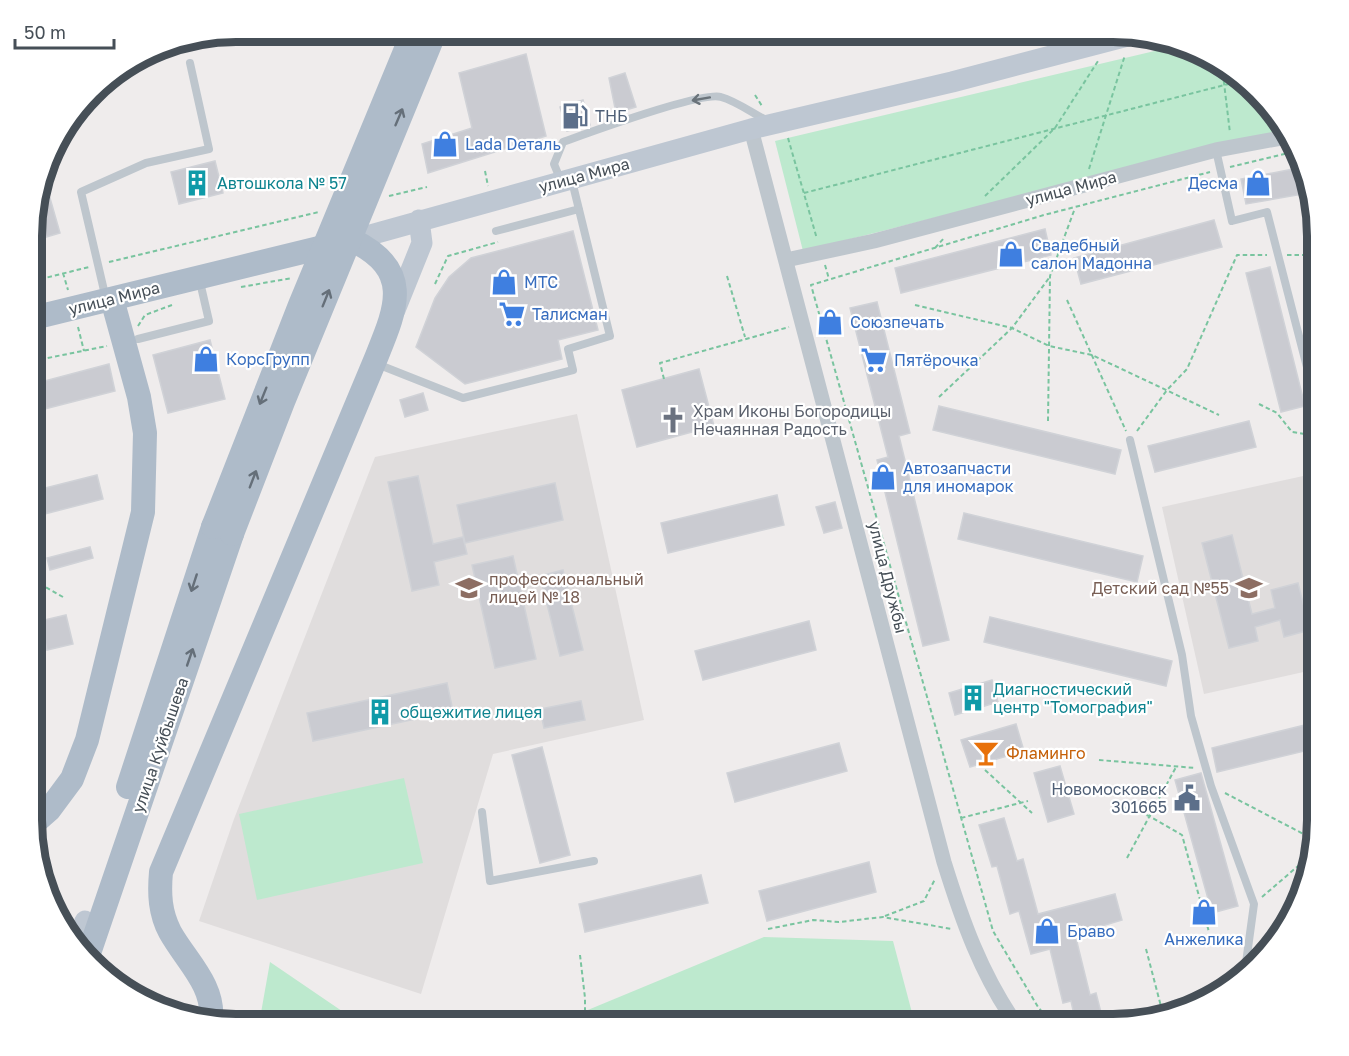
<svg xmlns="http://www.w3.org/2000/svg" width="1349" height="1056" font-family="'Golos Text',sans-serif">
<rect width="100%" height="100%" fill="#efecec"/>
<path fill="#e0dddd" d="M577 414 644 720 493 754 421 994 199 921 234 819 375 457Z
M1317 473V669L1204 694 1162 507Z"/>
<path fill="#bde9ce" d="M1180 45 1191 47 1248 83 1282 130 803 251 775 141Z
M404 778 423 863 257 900 239 814Z
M764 937 893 941 915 1024H554Z
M270 962 361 1024H259Z"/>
<path fill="#cacbd1" stroke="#d0d2d7" stroke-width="1.5" d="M526 54 546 136 428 173 422 144 472 128 459 73Z
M625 73 636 107 616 113 609 78Z
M583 100 590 125 567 131 560 107Z
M215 161 223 193 179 204 171 172Z
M1304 167 1309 193 1246 204 1241 179Z
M50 198 60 233 33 241 36 202Z
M1214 220 1222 247 1081 284 1074 258Z
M1045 229 1051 255 901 293 895 268Z
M573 231 598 330 558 340 562 359 465 384 416 347 435 298 449 277 471 258Z
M1270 267 1305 406 1281 412 1246 273Z
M877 302 910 433 899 436 949 640 923 646 877 460 888 457 850 308Z
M210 340 225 399 168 413 153 355Z
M109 364 115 391 33 412V384Z
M699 369 714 426 637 447 622 390Z
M423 393 428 410 405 417 400 400Z
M939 406 1121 450 1115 474 933 430Z
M1249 421 1256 447 1155 472 1148 446Z
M97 475 103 499 33 517V491Z
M418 476 433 544 463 537 467 554 434 562 439 585 412 591 388 482Z
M555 483 563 520 465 543 457 505Z
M777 495 784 525 668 553 661 523Z
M835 502 842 528 824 533 816 507Z
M964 513 1143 556 1137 582 958 539Z
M1232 535 1252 614 1275 608 1271 590 1298 583 1310 630 1284 637 1280 620 1255 627 1258 641 1229 648 1202 543Z
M90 547 93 558 50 570 47 558Z
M513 556 536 659 495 668 472 565Z
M563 570 583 650 560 656 540 576Z
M66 615 73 644 47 650 40 621Z
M990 617 1172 661 1166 686 984 642Z
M809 621 816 650 703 680 695 651Z
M992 680 998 702 955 715 949 693Z
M447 683 453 711 313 741 307 713Z
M581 701 585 720 544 728 540 709Z
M1317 722V748L1217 772 1212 748Z
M1016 724 1024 751 970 767 961 740Z
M839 743 847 771 735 802 727 773Z
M542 747 570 855 540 863 512 755Z
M1060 766 1074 814 1048 822 1034 773Z
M1201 773 1238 906 1212 913 1175 780Z
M1004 818 1017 861 1023 859 1038 914 1115 894 1122 920 1075 934 1090 995 1096 993 1104 1024H1076L1071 1001 1063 1003 1050 949 1031 954 1019 911 1010 914 997 866 992 867 979 825Z
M869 862 876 892 767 921 759 891Z
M701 875 708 903 585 932 579 904Z
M1216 990 1191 1009 1175 1012 1172 1001Z"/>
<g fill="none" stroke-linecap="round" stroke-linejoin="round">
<path stroke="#79c49f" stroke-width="2" stroke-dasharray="4.5 3" stroke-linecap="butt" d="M1149 44 1163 41
M1222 66 1230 133
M755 95 762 106
M788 138 817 239
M1230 167 1297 151
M1089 169 1125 55
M485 171 488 186
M804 193 1244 80
M389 196 427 187
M985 196 1055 128 1098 61
M935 248 945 237
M1287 255H1317
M109 262 319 212
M825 265 829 279
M63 273 68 290
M727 276 745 337
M33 281 89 267
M435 284 448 256 498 242
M241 287 292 278
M1067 300 1126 431
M915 305 1012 328 1049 346 1092 355 1219 415
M138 326 145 315 172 305
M78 327 84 351
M33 361 107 346
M664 379 660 363 789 327
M939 397 1012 328 1049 278
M1259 404 1277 413 1292 432 1317 436
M1048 421 1050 276 1075 208
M1137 431 1167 390 1187 369 1237 255H1267
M33 580 63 597
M1099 760 1195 768
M985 770 1032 813
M1225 793 1315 840
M1111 803 1149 816 1182 835 1209 932
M961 818 1028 801
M1127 858 1176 767
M1262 897 1312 854
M885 916 924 901 935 879
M768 929 813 920 839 922 883 917 952 929
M1146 949 1163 1014
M580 955 585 998V1024
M1052 1024 1038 1007 993 931 811 285 1044 215 1210 172"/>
<path stroke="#bec6cd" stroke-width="8" d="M1216 150 1232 221 1267 212 1317 406
M561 181 554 164 563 142C588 133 702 91 721 97 736 101 752 113 766 120
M496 231 579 209
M106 299 81 192 146 163 209 149 190 63
M138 339 209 321 200 282
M377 364 463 398 573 370 568 349 610 336 572 181
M1130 440 1182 655 1191 716 1211 786 1254 904 1245 970
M482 812 490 881 594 861"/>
<path stroke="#bec6cd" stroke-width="15" d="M751 129 944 862C962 920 981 974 1016 1024
M786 260 874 241 1216 150 1287 137"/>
<path stroke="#bec7d2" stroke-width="21" d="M352 240 751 129 952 82 1135 34
M395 310 422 243 419 220
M78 943 85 921"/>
<path stroke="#aebbc9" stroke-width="24" d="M33 318 352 240C416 271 395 311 374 363L161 872C159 894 160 913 170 932 186 961 215 985 211 1021
M128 787 213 527
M32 825 49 810 72 779 87 740 143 512 145 433 139 397 112 299
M88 956 232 534"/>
<path stroke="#aebbc9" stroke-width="24" d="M213 527 300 305 413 32
M232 534 283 402 435 32"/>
</g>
<defs><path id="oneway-shaft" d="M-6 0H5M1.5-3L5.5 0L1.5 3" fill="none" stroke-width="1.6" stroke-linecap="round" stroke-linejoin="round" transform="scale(1.5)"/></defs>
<use stroke="#6a737a" href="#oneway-shaft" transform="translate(701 99) rotate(170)"/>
<g stroke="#656f79">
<use href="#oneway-shaft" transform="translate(399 117) rotate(-67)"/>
<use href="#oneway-shaft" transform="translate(326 298) rotate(-68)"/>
<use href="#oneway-shaft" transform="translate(263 396) rotate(112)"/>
<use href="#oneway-shaft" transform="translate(253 479) rotate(-69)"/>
<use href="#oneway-shaft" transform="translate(194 583) rotate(108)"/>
<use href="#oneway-shaft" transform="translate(190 657) rotate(-71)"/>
</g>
<defs>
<g id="fuel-bare" transform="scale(2.07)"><path d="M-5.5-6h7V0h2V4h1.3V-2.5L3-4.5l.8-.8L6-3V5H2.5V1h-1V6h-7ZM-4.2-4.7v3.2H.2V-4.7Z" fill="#5c6f8a" stroke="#fff" stroke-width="2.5" paint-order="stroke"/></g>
<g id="shop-bare" transform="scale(2.07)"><path d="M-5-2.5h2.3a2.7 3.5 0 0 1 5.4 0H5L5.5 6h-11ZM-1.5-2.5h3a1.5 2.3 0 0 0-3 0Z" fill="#3f7fe0" stroke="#fff" stroke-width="2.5" paint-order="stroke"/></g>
<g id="building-bare" transform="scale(2.07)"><path d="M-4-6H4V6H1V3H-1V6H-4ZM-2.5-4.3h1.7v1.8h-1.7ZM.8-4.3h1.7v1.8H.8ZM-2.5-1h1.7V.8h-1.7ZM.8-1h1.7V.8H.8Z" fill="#0f9aa8" stroke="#fff" stroke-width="2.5" paint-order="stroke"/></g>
<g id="supermarket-bare" transform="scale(2.07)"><path d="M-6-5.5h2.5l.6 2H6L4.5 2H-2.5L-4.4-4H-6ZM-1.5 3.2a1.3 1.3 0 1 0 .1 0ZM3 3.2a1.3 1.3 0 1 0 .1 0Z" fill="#3f7fe0" stroke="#fff" stroke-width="2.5" paint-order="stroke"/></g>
<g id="church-bare" transform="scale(2.07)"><path d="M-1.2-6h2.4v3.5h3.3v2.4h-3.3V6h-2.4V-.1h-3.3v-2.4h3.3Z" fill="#6b7280" stroke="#fff" stroke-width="2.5" paint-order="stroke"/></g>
<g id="university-bare" transform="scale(2.07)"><path d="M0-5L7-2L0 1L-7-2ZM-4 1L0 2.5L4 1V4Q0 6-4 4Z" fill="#8d6e63" stroke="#fff" stroke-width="2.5" paint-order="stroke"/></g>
<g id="school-bare" transform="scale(2.07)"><path d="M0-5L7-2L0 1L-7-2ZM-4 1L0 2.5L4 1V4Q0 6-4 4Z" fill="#8d6e63" stroke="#fff" stroke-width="2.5" paint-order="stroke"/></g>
<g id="bar-bare" transform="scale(2.07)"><path d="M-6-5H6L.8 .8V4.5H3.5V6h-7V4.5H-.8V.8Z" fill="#e8710a" stroke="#fff" stroke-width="2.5" paint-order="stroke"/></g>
<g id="civic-bare" transform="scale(2.07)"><path d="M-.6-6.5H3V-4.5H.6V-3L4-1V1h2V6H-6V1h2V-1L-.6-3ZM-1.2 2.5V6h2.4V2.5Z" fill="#5c6f8a" stroke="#fff" stroke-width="2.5" paint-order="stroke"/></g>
</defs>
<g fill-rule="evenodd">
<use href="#fuel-bare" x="575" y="116"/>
<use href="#shop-bare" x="445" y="144"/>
<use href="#building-bare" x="197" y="183"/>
<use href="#shop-bare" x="1258" y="183"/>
<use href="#shop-bare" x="1011" y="254"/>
<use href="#shop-bare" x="504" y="282"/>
<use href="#supermarket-bare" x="512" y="314"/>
<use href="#shop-bare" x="830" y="322"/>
<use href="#shop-bare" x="206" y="359"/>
<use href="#supermarket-bare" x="874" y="360"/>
<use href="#church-bare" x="673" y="420"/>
<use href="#shop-bare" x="883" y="477"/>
<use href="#university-bare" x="469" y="588"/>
<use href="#school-bare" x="1249" y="588"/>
<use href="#building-bare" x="973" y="698"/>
<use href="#building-bare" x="380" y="712"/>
<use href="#bar-bare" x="986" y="753"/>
<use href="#civic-bare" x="1187" y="798"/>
<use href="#shop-bare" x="1204" y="912"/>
<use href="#shop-bare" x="1047" y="931"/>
</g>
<g text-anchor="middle" stroke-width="4.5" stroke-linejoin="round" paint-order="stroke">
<g font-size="16" fill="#4e5e75" stroke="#fff" text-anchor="start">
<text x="595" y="122">ТНБ</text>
<text x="1167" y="795" text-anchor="end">Новомосковск<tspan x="1167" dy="18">301665</tspan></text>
</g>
<g font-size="16" fill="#366cbe" stroke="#fff" text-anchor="start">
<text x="465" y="150">Lada Dеталь</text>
<text x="1238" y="189" text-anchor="end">Десма</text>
<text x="1031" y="251">Свадебный<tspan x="1031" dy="18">салон Мадонна</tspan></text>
<text x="524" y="288">МТС</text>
<text x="532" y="320">Талисман</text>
<text x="850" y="328">Союзпечать</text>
<text x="226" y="365">КорсГрупп</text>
<text x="894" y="366">Пятёрочка</text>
<text x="903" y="474">Автозапчасти<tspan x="903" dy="18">для иномарок</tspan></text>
<text x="1067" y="937">Браво</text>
<text x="1204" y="945" text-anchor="middle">Анжелика</text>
</g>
<g font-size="16" fill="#464f57" stroke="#fff">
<text transform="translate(584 175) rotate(-15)" y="6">улица Мира</text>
<text transform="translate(1071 188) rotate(-15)" y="6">улица Мира</text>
<text transform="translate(114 298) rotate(-14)" y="6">улица Мира</text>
<text transform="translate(888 577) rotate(76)" y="6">улица Дружбы</text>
<text transform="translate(160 745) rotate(-71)" y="6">улица Куйбышева</text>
</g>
<g font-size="16" fill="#0d838f" stroke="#fff" text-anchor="start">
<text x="217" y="189">Автошкола № 57</text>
<text x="993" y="695">Диагностический<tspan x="993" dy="18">центр "Томография"</tspan></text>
<text x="400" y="718">общежитие лицея</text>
</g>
<g font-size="16" fill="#5b616d" stroke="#fff" text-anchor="start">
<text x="693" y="417">Храм Иконы Богородицы<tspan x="693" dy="18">Нечаянная Радость</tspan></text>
</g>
<g font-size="16" fill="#785e54" stroke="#fff" text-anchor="start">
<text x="489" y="585">профессиональный<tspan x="489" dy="18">лицей № 18</tspan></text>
<text x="1229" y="594" text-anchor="end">Детский сад №55</text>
</g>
<g font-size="16" fill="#c56008" stroke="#fff" text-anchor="start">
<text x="1006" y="759">Фламинго</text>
</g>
</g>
<path d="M0 0H1349V1056H0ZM236 42H1113A194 194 0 0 1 1307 236V820A194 194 0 0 1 1113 1014H236A194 194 0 0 1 42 820V236A194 194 0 0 1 236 42Z" fill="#fff" fill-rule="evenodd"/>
<path fill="none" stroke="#464f57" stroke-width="8" d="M236 42H1113A194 194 0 0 1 1307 236V820A194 194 0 0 1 1113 1014H236A194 194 0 0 1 42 820V236A194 194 0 0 1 236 42Z"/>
<path d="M15 39v9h99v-9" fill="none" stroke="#464f57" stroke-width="3"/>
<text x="24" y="39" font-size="18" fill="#464f57" stroke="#ffffff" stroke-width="4.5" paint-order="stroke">50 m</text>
</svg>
